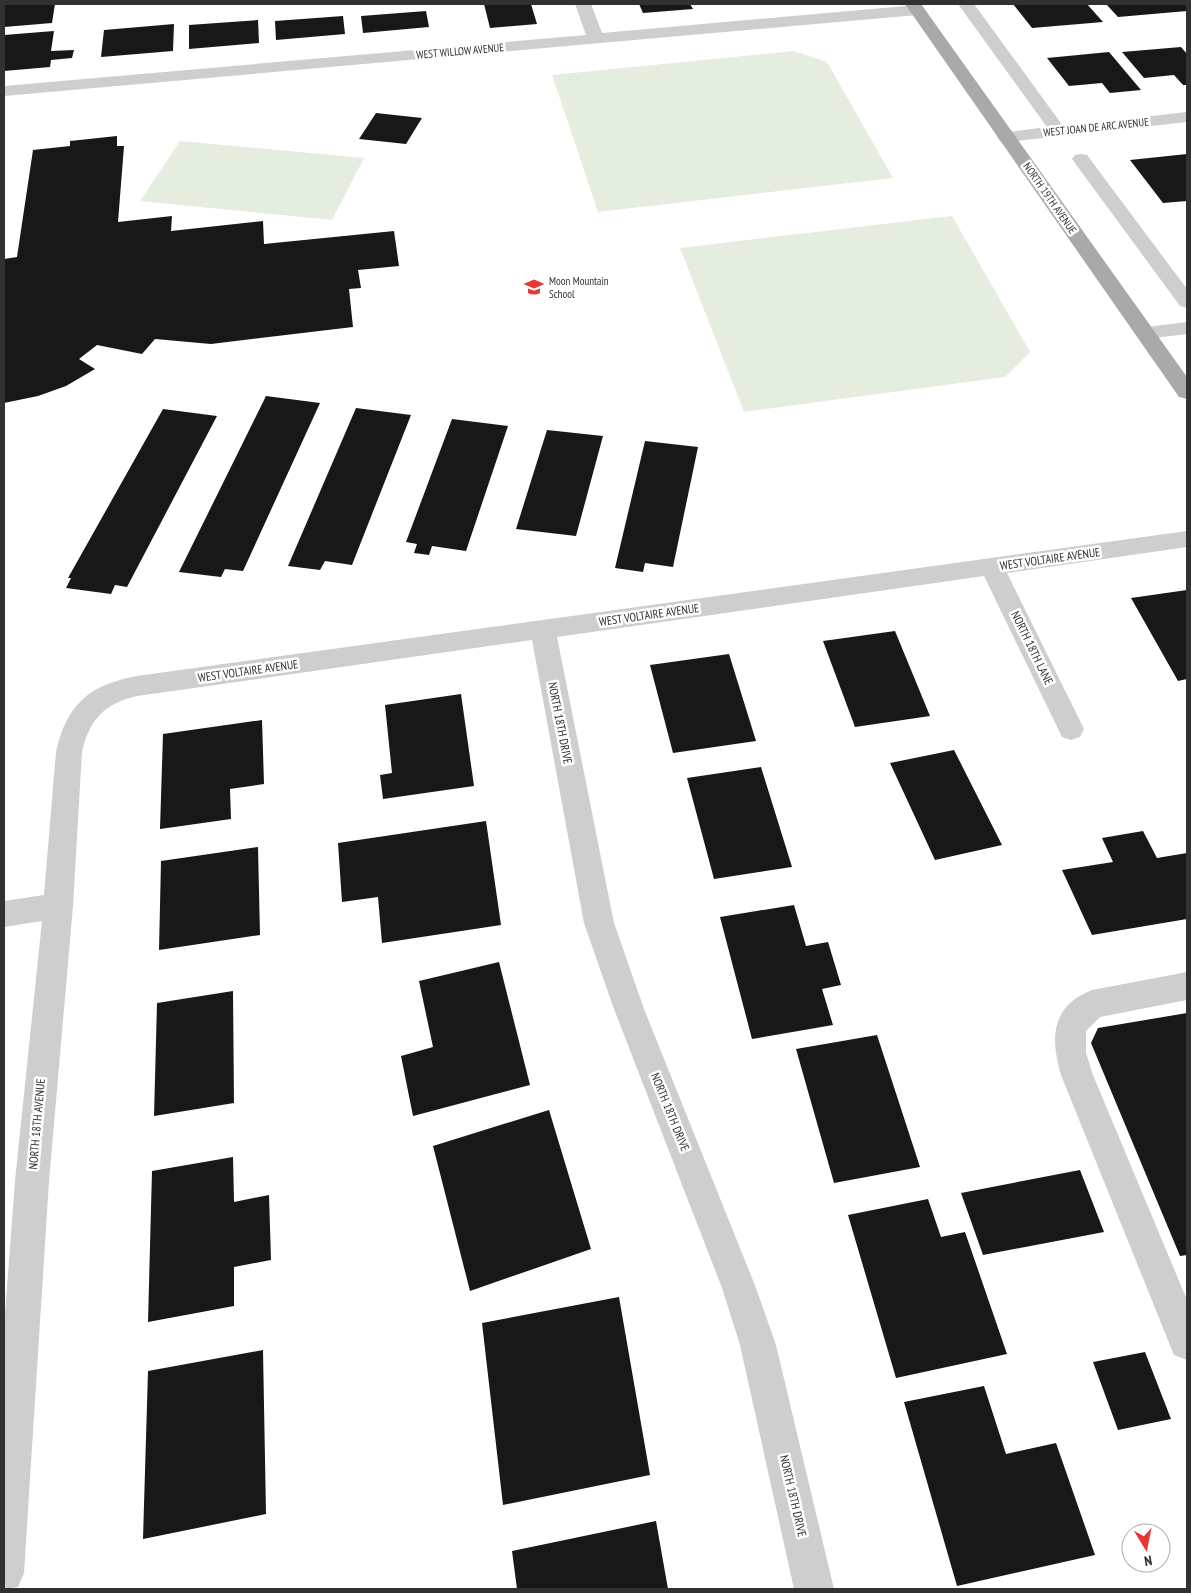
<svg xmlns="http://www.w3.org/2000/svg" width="1191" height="1593" font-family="'PT Sans Narrow',sans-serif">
<rect width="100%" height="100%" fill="#fff"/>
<path fill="#e5eddf" d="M794 51 827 62 893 178 598 212 552 75Z
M180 141 364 158 332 220 140 201Z
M952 216 1030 352 1005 377 744 412 680 248Z"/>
<path fill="#181818" d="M5 4H55L52 23 4 27Z
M484 4H531L537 24 490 28Z
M639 4H690L693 9 643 13Z
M1013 4H1087L1103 22 1032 28Z
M1106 4H1186L1187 11 1118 17Z
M426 11 429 27 363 33 361 16Z
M343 16 345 34 276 40 275 21Z
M258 20 259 43 189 49V25Z
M174 24 173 51 101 57 104 30Z
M54 31 51 51 74 50 72 58 51 60 50 67 4 71V35Z
M1181 47 1187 54V85H1183L1174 75 1144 78 1122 52Z
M1109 52 1141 90 1110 93 1102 83 1069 86 1047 58Z
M376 113 422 118 406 144 359 139Z
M117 136V146H124L118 222 172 216 171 231 263 221 264 244 394 231 399 266 358 270 361 288 349 289 353 327 211 344 155 339 142 354 97 345 79 359 95 369 66 386 38 396 4 403V259L17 257 33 150 70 146V141Z
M1187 154V201L1163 203 1130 160Z
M266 396 320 403 243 571 225 569 221 577 179 572Z
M356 408 411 415 352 565 325 561 320 570 288 566Z
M163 409 217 416 127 587 115 585 111 594 66 588 71 578H68Z
M452 419 508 426 466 551 432 546 429 555 414 553 417 544 406 542Z
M547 430 603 436 576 536 516 529Z
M645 441 698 447 673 567 645 563 643 572 615 568Z
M1187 590V679L1178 681 1131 598Z
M895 631 930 716 855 727 823 641Z
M729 654 756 741 673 753 650 665Z
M461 694 474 786 383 799 380 775 392 773 385 705Z
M262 720 264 784 230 789 231 819 160 829 163 734Z
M954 750 1002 845 935 860 890 763Z
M761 767 792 867 714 879 687 778Z
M486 821 501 925 382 943 378 897 342 902 338 843Z
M1143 831 1157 858 1187 853V919L1092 935 1062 870 1113 862 1102 838Z
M258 847 260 935 159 950 161 861Z
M794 905 806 946 828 942 841 985 822 989 833 1025 752 1039 720 917Z
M499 962 530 1085 413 1116 401 1056 433 1047 419 981Z
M233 991 234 1103 154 1116 157 1003Z
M1187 1013V1255L1180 1256 1091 1043 1098 1028Z
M877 1035 920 1167 834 1183 796 1049Z
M549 1110 591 1249 470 1291 433 1146Z
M233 1157 234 1202 269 1195 271 1260 234 1267V1306L148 1322 152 1171Z
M1080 1170 1104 1232 983 1255 961 1193Z
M928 1199 941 1237 965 1232 1007 1354 896 1378 848 1215Z
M619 1297 650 1475 503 1505 482 1323Z
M263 1350 266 1514 143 1539 148 1371Z
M1145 1352 1171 1419 1118 1430 1093 1362Z
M984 1386 1006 1454 1056 1443 1095 1555 957 1586 904 1402Z
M656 1521 668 1589H517L512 1551Z"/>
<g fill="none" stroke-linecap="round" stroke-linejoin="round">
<path fill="#cecece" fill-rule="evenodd" d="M575 4H591L602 33 917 5 922 7 925 10 922 13 917 15 4 96V86L586 35Z
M958 4H974L1063 126 1187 112V122L1006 142 1000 141 997 137 1000 133 1047 127Z
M1081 154 1087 155 1187 289V308L1180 306 1072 159 1075 155Z
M1187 322V334L1145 339 1138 338 1135 333 1138 328Z
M1187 531V547L1007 573 1084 729 1080 737 1071 740 1062 737 984 576 557 637 614 923 644 1009 756 1288 776 1345 834 1589H794L740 1345 722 1288 614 1009 584 923 532 640 137 696C105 703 89 720 82 752L73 906 49 1181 24 1573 18 1587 4 1589V1327L15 1181 42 921 4 927V901L44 895 56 752C67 703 90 685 137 676Z
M1187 972V1000L1100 1017 1086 1031V1053L1093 1075 1187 1300V1360L1174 1355 1061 1075C1050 1038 1051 1006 1092 990Z"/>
<path fill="#a9a9a9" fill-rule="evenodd" d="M905 4H921L1187 377V399L1179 397Z"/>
</g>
<defs>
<g id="school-bare" transform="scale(1.5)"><path d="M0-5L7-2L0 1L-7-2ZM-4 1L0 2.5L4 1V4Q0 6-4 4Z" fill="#e73733" stroke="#fff" stroke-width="2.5" paint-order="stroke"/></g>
</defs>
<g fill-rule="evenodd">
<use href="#school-bare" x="534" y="287"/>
</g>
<g text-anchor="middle" stroke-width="5" stroke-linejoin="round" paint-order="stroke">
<g font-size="11" fill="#313131" stroke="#fff">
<text transform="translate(460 51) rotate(-5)" y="4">WEST WILLOW AVENUE</text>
<text transform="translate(1096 127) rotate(-6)" y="4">WEST JOAN DE ARC AVENUE</text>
<text transform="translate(1050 198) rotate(55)" y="4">NORTH 19TH AVENUE</text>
</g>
<g font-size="11" fill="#313131" stroke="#fff" text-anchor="start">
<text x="549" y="285">Moon Mountain<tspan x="549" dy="13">School</tspan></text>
</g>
<g font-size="12" fill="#313131" stroke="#fff">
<text transform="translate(1050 559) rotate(-8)" y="4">WEST VOLTAIRE AVENUE</text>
<text transform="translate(649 615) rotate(-8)" y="4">WEST VOLTAIRE AVENUE</text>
<text transform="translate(1032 648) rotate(64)" y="4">NORTH 18TH LANE</text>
<text transform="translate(248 671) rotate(-8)" y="4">WEST VOLTAIRE AVENUE</text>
<text transform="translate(560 723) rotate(79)" y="4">NORTH 18TH DRIVE</text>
<text transform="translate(670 1112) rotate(68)" y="4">NORTH 18TH DRIVE</text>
<text transform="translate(37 1124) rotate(-85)" y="4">NORTH 18TH AVENUE</text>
<text transform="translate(793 1496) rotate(77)" y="4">NORTH 18TH DRIVE</text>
</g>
</g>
<rect width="1191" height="1593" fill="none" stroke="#313131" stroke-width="10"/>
<g transform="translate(1146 1548) rotate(170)"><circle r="24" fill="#ffffff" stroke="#adadad"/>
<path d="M0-4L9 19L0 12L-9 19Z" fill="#e73733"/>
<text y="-8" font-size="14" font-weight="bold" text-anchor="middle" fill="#313131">N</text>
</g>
</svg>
